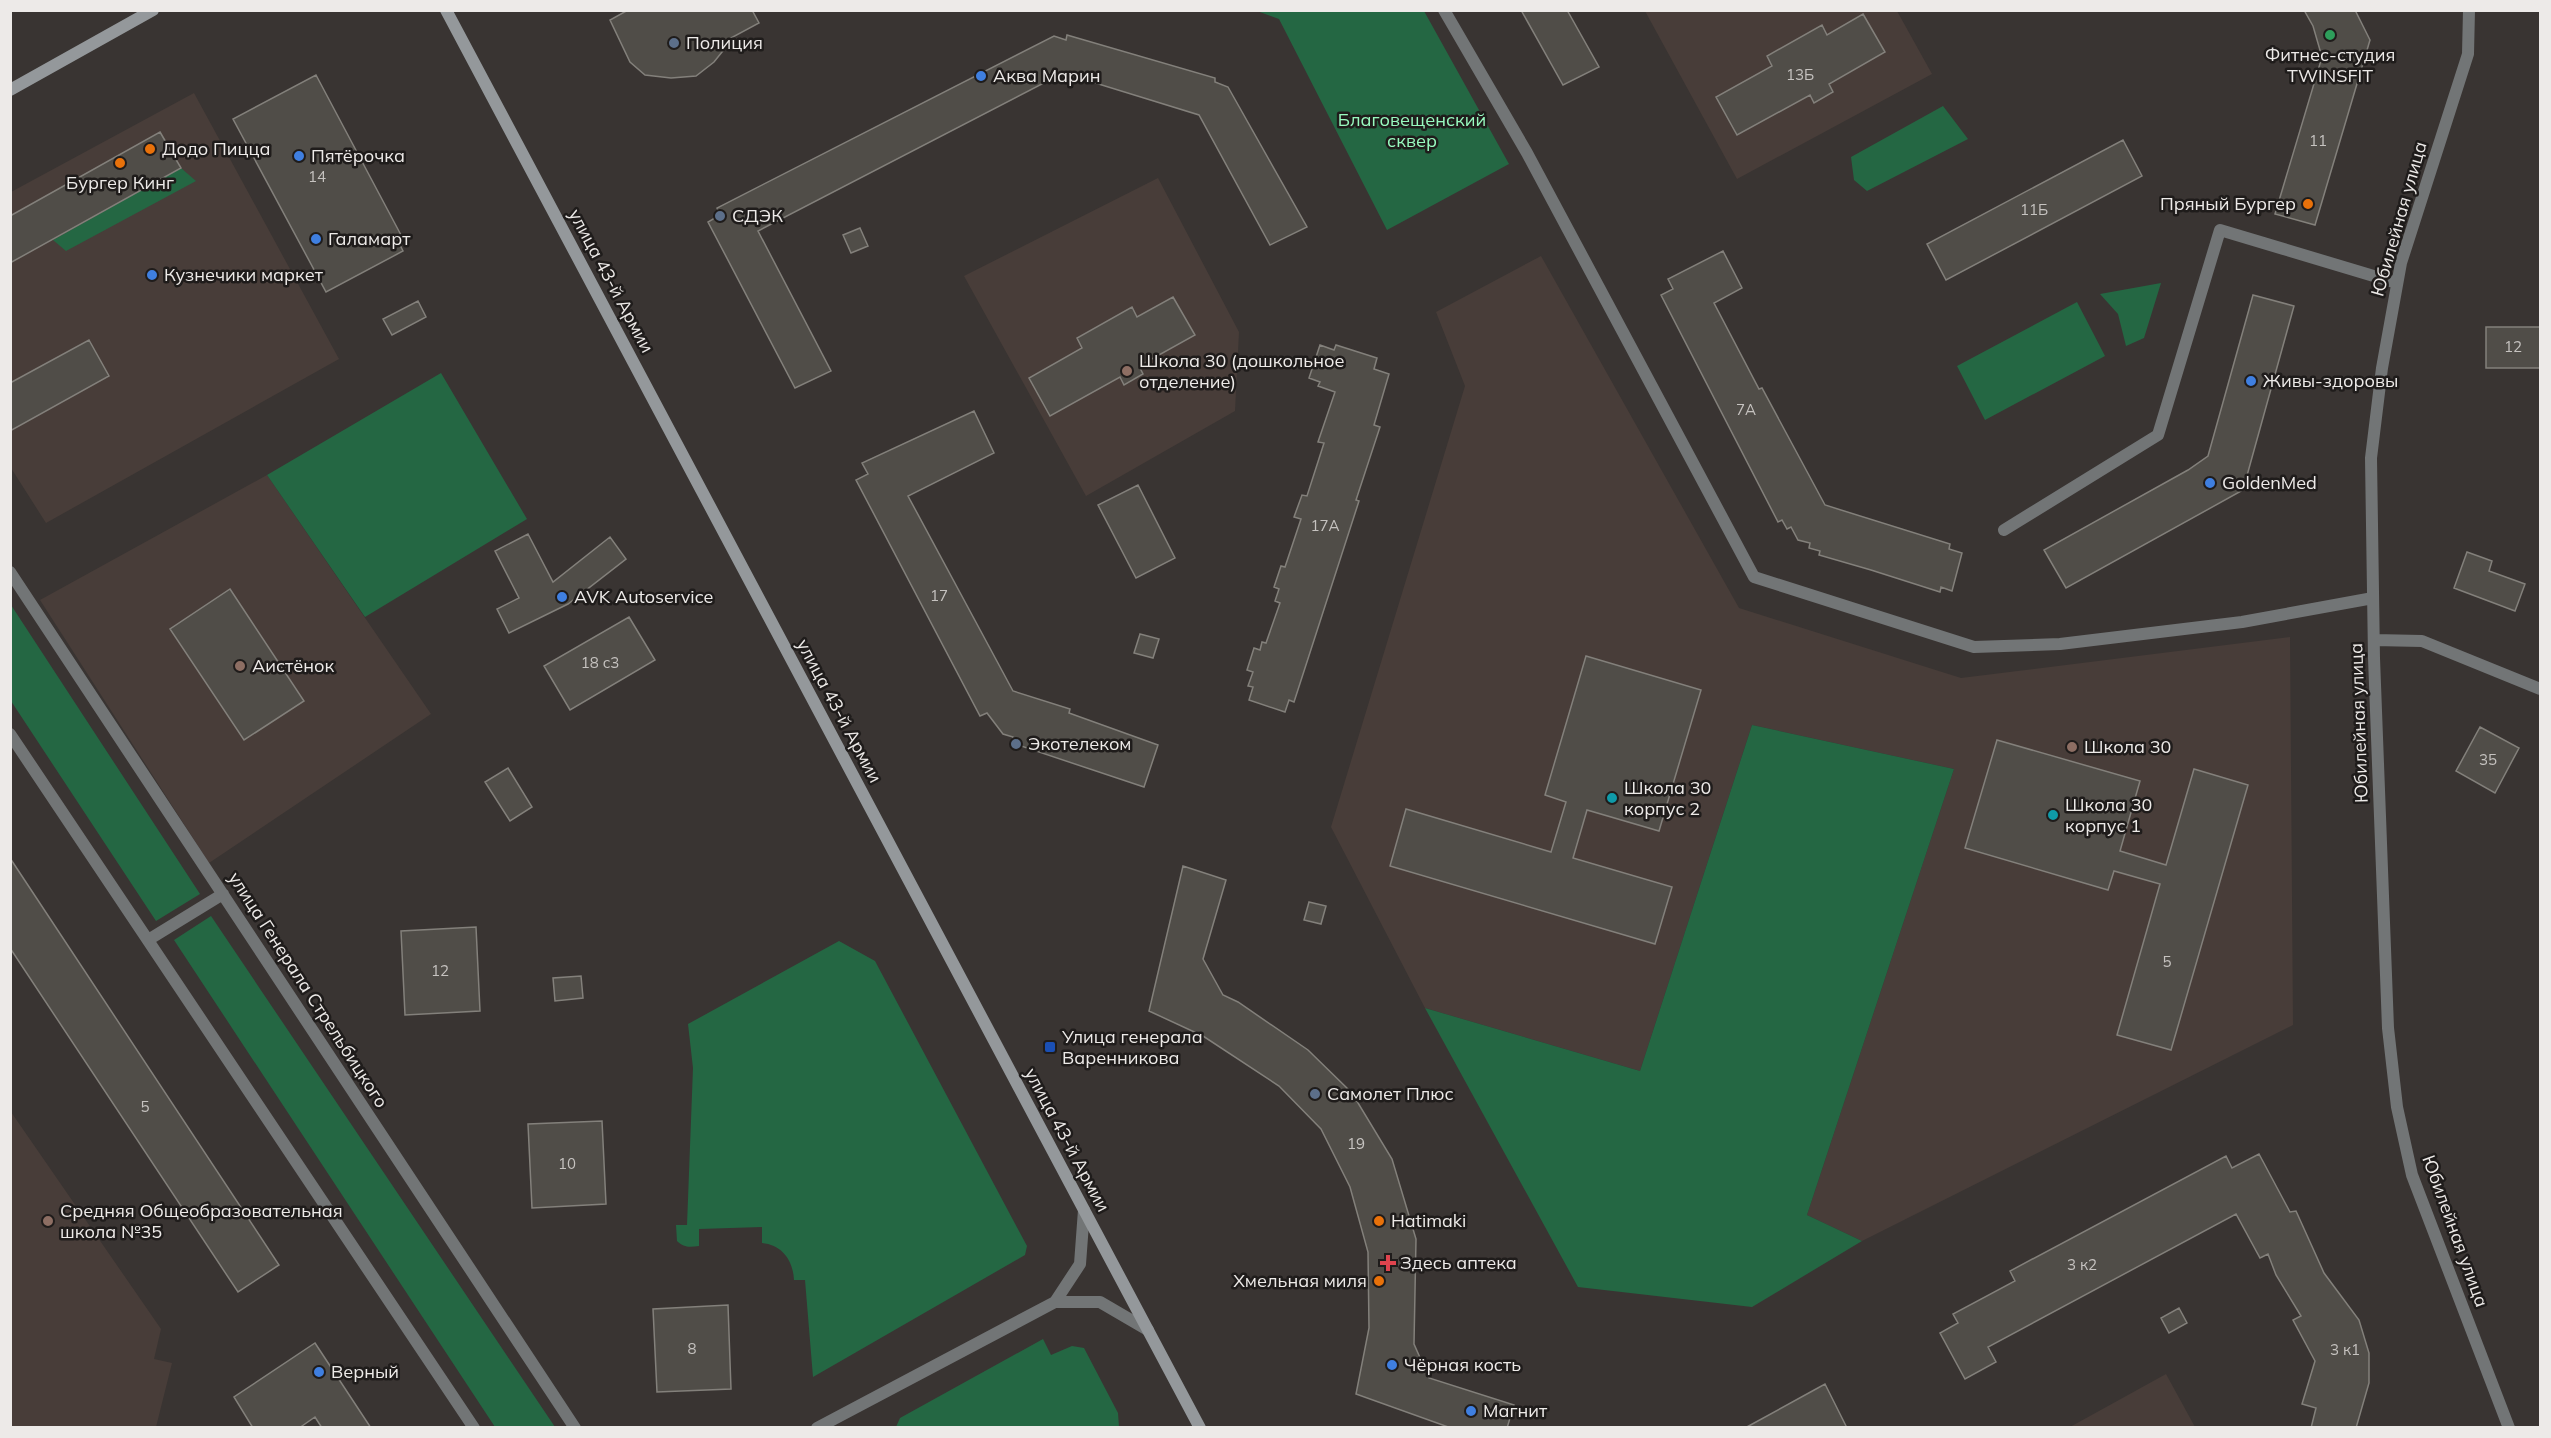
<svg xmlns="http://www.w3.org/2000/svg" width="2551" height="1438" font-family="Mulish,sans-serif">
<rect width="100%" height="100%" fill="#393432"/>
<path fill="#483d39" d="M1645 11H1897L1932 74 1737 179Z
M194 93 339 359 46 523 11 468V192Z
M1158 178 1239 332 1235 411 1086 496 964 276Z
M1541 256 1739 608 1961 678 2290 637 2293 1025 1862 1241 1807 1215 1954 769 1752 725 1640 1071 1425 1008 1331 827 1465 386 1436 312Z
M267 475 431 714 209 863 40 600Z
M11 1112 161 1329 154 1359 172 1363 156 1427H11Z
M2166 1374 2195 1427H2070Z"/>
<path fill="#246743" d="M1257 11H1424L1509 164 1387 230 1279 19Z
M1943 106 1968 139 1867 191 1854 180 1851 157Z
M181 168 196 181 66 251 53 240Z
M2161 283 2144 338 2126 346 2118 314 2100 294Z
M2077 302 2105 356 1985 420 1957 366Z
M441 373 527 519 365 617 267 475Z
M11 605 200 894 156 921 11 701Z
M1752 725 1954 769 1807 1215 1862 1241 1752 1307 1578 1287 1425 1008 1640 1071Z
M211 916 555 1427H495L174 940Z
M839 941 875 961 1027 1246 1025 1255 813 1377 805 1280H794C793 1260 782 1245 762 1243V1227L699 1229V1246C690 1247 684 1248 677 1241L676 1225H687L693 1068 688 1024Z
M1043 1339 1051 1355 1072 1346 1084 1348 1118 1413 1119 1427H896L900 1418Z"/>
<path fill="#504d48" stroke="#83807b" stroke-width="1.5" d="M628 10H752L759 23 729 39 726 47 714 62 696 76 671 78 645 75 630 62 610 20Z
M1521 10H1567L1599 67 1563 85Z
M2304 10H2355L2370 40 2315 225 2275 214 2322 57 2313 26Z
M1863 14 1885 52 1829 84 1833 92 1814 103 1810 95 1737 135 1716 97 1772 66 1767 56 1822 25 1827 35Z
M1067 35 1215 78V82L1228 87 1307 227 1270 245 1199 115 1063 73 758 231 831 371 795 388 708 222 720 215 717 208 1054 36 1066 40Z
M316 75 401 235 396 237 403 251 326 292 233 119Z
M160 132 181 168 10 263V216Z
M2123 140 2142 176 1946 280 1927 244Z
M860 228 868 246 851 253 843 235Z
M1723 251 1742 288 1714 303 1759 389 1762 388 1825 505 1950 544 1949 549 1962 553 1952 591 1941 587 1940 592 1871 570 1819 555 1820 551 1809 548 1810 543 1798 540 1791 527 1787 529 1782 520 1778 522 1661 295 1673 289 1668 279Z
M2253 295 2294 306 2243 490 2066 588 2044 550 2188 470 2208 456Z
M1173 297 1195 335 1139 366 1143 374 1124 385 1120 377 1050 416 1029 378 1082 348 1077 338 1132 307 1137 317Z
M418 301 426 317 392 335 383 319Z
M2486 327H2541V368H2486Z
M89 340 109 376 10 431V383Z
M1320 345 1334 350 1336 345 1377 358 1374 369 1389 374 1374 425 1380 427 1356 500 1359 501 1294 702 1289 700 1285 712 1249 700 1253 687 1248 686 1253 672 1247 670 1254 648 1260 650 1262 642 1266 643 1280 603 1275 601 1279 589 1274 587 1281 566 1285 567 1301 519 1294 517 1302 495 1307 496 1324 443 1318 442 1335 392 1318 386 1320 382 1309 378Z
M974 411 994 453 908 496 1013 691 1070 709 1069 713 1158 745 1144 787 1012 743 1013 737 1003 734 987 713 980 716 856 480 868 474 862 463Z
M1138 485 1175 558 1136 578 1098 505Z
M528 534 553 582 610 537 626 559 568 604 509 633 497 609 519 598 495 551Z
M2467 552 2492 561 2489 571 2525 584 2515 611 2454 588Z
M230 589 304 701 244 740 170 629Z
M629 617 655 660 570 710 544 666Z
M1140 634 1159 639 1153 658 1134 653Z
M1586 656 1701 690 1659 831 1587 810 1573 858 1672 887 1655 944 1390 866 1406 809 1551 852 1566 802 1545 795Z
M2480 727 2519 748 2495 793 2456 771Z
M1997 740 2140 781 2120 851 2166 865 2194 769 2248 785 2171 1050 2117 1035 2160 884 2114 871 2108 890 1965 848Z
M508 768 532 807 510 821 485 782Z
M10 858 279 1265 238 1292 10 948Z
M1183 866 1226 880 1203 959 1223 995 1238 1002 1308 1050 1352 1093 1392 1159 1416 1239 1414 1344 1429 1378 1514 1405 1507 1428H1451L1356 1394 1369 1328 1368 1252 1350 1187 1321 1129 1279 1086 1203 1036 1149 1011Z
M1309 902 1326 906 1321 924 1304 920Z
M476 927 480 1011 405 1015 401 931Z
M581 976 583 998 555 1001 553 978Z
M602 1121 606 1204 532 1208 528 1124Z
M2259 1154 2290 1212 2296 1211 2324 1273 2359 1320 2369 1353V1383L2356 1428H2311L2316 1408 2302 1404 2315 1361 2293 1320 2301 1316 2276 1275 2268 1254 2260 1258 2236 1214 1988 1347 1996 1362 1965 1379 1940 1333 1958 1323 1953 1314 2015 1281 2010 1271 2226 1156 2232 1168Z
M728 1305 731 1389 657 1392 653 1309Z
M2179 1308 2187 1323 2169 1333 2161 1318Z
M315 1343 371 1428H322L315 1417 299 1428H253L234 1397Z
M1825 1384 1847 1428H1745L1816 1389Z"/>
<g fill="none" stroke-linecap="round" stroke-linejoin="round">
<path stroke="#727576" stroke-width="12" d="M1444 10 1527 153 1754 577 1974 647 2060 644 2242 622 2373 598
M2469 10 2468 54 2401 263 2382 368 2371 458 2374 658 2388 1028 2397 1107 2412 1175 2509 1428
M2004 530 2158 435 2220 230 2397 283
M10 572 575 1428
M2374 640 2422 641 2540 689
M10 734 474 1428
M148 940 223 894
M1055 1302 1080 1264 1084 1210
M817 1428 1055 1302H1100L1148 1330"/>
<path stroke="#94989b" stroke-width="12" d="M446 10 1200 1428
M10 90 153 10"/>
</g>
<circle fill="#2e9e5b" stroke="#1f1c1b" stroke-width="2" cx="2330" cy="35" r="6"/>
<g fill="#5c6f8a" stroke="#1f1c1b" stroke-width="2">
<circle cx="674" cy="43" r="6"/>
<circle cx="720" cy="216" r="6"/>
<circle cx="1016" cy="744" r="6"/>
<circle cx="1315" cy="1094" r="6"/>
</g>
<g fill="#3f7fe0" stroke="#1f1c1b" stroke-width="2">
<circle cx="981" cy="76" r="6"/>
<circle cx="299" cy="156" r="6"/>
<circle cx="316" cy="239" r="6"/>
<circle cx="152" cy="275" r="6"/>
<circle cx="2251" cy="381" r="6"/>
<circle cx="2210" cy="483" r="6"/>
<circle cx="562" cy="597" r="6"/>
<circle cx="1392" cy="1365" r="6"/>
<circle cx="319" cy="1372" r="6"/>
<circle cx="1471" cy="1411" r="6"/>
</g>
<g fill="#e8710a" stroke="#1f1c1b" stroke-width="2">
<circle cx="150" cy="149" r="6"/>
<circle cx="120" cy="163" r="6"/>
<circle cx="2308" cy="204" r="6"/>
<circle cx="1379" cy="1221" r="6"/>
<circle cx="1379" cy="1281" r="6"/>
</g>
<g fill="#8d6e63" stroke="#1f1c1b" stroke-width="2">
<circle cx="1127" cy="371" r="6"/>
<circle cx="240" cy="666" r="6"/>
<circle cx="2072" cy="747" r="6"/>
<circle cx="48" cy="1221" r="6"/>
</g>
<g fill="#0f9aa8" stroke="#1f1c1b" stroke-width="2">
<circle cx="1612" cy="798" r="6"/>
<circle cx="2053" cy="815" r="6"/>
</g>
<rect fill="#1a4fb4" stroke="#1f1c1b" stroke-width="2" x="1044" y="1041" width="12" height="12" rx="3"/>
<path fill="#e0444e" stroke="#1f1c1b" stroke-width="2" d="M1385 1254h6v6h6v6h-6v6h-6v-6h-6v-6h6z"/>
<g text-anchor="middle" stroke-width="5" stroke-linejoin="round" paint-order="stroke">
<g font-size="15" fill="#c6c3c0">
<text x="1800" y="80">13Б</text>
<text x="2318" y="146">11</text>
<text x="317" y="182">14</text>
<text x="2034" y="215">11Б</text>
<text x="2513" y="352">12</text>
<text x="1746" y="415">7А</text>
<text x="1325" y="531">17А</text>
<text x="939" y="601">17</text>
<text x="600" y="668">18 с3</text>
<text x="2488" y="765">35</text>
<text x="2167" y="967">5</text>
<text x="440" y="976">12</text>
<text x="145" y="1112">5</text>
<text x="1356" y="1149">19</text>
<text x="567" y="1169">10</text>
<text x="2082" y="1270">3 к2</text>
<text x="692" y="1354">8</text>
<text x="2345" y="1355">3 к1</text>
</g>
<g font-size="18" fill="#edeae8" stroke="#1f1c1b" text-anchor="start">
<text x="686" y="49">Полиция</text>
<text x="2330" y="61" text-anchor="middle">Фитнес-студия<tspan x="2330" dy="21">TWINSFIT</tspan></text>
<text x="993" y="82">Аква Марин</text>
<text x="162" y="155">Додо Пицца</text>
<text x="311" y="162">Пятёрочка</text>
<text x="120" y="189" text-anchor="middle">Бургер Кинг</text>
<text x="2296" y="210" text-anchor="end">Пряный Бургер</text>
<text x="732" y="222">СДЭК</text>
<text x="328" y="245">Галамарт</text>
<text x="164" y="281">Кузнечики маркет</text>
<text x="1139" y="367">Школа 30 (дошкольное<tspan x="1139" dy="21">отделение)</tspan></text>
<text x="2263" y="387">Живы-здоровы</text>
<text x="2222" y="489">GoldenMed</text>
<text x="574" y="603">AVK Autoservice</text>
<text x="252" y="672">Аистёнок</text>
<text x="1028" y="750">Экотелеком</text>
<text x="2084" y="753">Школа 30</text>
<text x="1624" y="794">Школа 30<tspan x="1624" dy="21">корпус 2</tspan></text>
<text x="2065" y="811">Школа 30<tspan x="2065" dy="21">корпус 1</tspan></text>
<text x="1062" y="1043">Улица генерала<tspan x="1062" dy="21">Варенникова</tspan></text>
<text x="1327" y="1100">Самолет Плюс</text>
<text x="60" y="1217">Средняя Общеобразовательная<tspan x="60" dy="21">школа №35</tspan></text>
<text x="1391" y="1227">Hatimaki</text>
<text x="1400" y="1269">Здесь аптека</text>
<text x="1367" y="1287" text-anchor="end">Хмельная миля</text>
<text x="1404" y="1371">Чёрная кость</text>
<text x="331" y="1378">Верный</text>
<text x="1483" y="1417">Магнит</text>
</g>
<g font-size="18" fill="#98fabf" stroke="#1f1c1b">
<text x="1412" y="126">Благовещенский<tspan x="1412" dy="21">сквер</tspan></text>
</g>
<g font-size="18" fill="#edeae8" stroke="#1f1c1b">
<text transform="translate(2399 219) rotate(-74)" y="6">Юбилейная улица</text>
<text transform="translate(611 281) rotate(62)" y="6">улица 43-й Армии</text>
<text transform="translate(839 711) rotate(62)" y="6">улица 43-й Армии</text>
<text transform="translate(2359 723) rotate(-92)" y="6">Юбилейная улица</text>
<text transform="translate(308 990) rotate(57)" y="6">улица Генерала Стрельбицкого</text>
<text transform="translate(1067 1140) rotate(62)" y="6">улица 43-й Армии</text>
<text transform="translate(2455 1231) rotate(70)" y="6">Юбилейная улица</text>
</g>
</g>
<rect width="2551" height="1438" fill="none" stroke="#edeae8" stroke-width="24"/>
</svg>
